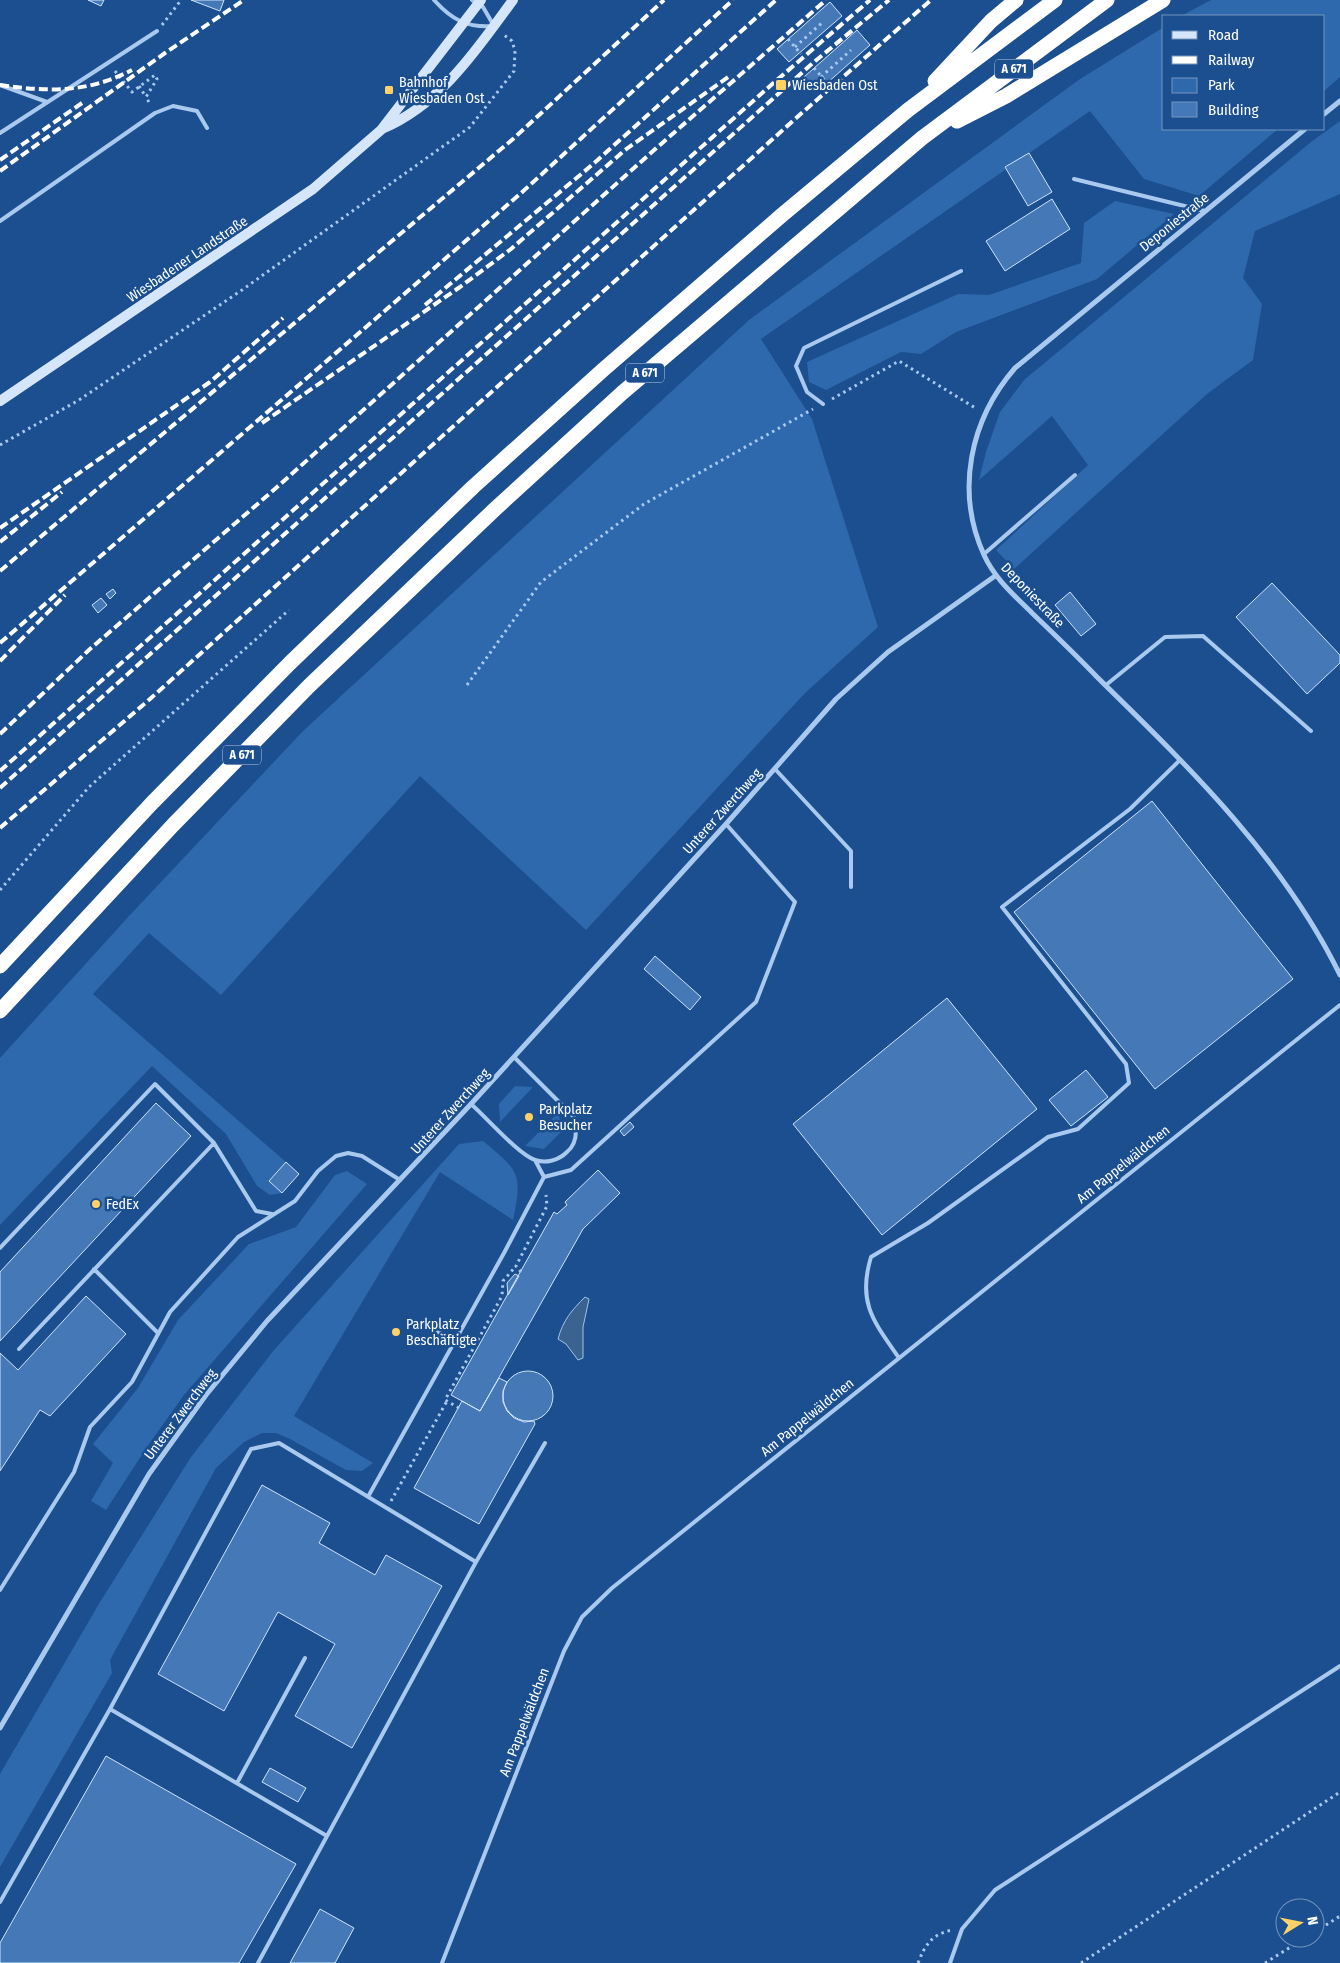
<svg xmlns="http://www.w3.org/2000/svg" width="1340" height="1963" font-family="'Fira Sans Condensed',sans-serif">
<rect width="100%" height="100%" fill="#1b4f8f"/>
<path fill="#2e69ad" d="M1211 0H1340V77L1324 91V16H1181Z
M1164 27V129H1278L1199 196 1144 179 1090 111 761 339 812 419 878 627 805 693 586 930 420 776 221 995 149 933 93 994 286 1162 269 1181 282 1193 270 1195 257 1186 226 1134 152 1066 0 1225V1058L130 915 303 731 749 320 1080 79Z
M1340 121V194L1255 231 1243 278 1262 304 1253 360 1207 394 1014 569 996 550 1088 465 1052 416 979 480 986 452 1000 412 1024 380 1311 142Z
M1115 201 1174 214 1097 279 956 332 921 354 901 352 826 390 809 382 807 362 958 294 989 295 1081 263 1084 223Z
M515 1086 533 1087 500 1122 499 1104Z
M559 1112 561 1132 544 1149 525 1146Z
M483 1141C519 1171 523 1173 513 1220L440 1172 294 1416 373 1463 362 1471 346 1470 290 1439 276 1433H262L244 1442 216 1468 110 1660 112 1673 0 1867V1774L100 1602 191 1457 274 1350 459 1144Z
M347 1171 367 1184 184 1395 149 1444 106 1510 91 1501 113 1463 93 1444 138 1388 178 1320 249 1244 296 1227 335 1175Z"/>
<path fill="#3c6290" stroke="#9cc4f0" d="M585 1297 589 1299 583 1327V1358L578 1360 566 1344 558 1339C563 1320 572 1310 585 1297Z"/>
<path fill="#4478b7" stroke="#cfe3fa" d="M88 0H104L101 6Z
M191 0H224L220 11Z
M830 2 842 16 789 62 777 49Z
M857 30 870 45 817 92 804 77Z
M1029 153 1052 192 1028 206 1005 167Z
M1052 199 1070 229 1005 271 986 241Z
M1272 583 1340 655V663L1307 694 1236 617Z
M113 589 116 593 110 599 106 594Z
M1070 592 1096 624 1081 636 1055 605Z
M101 598 107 605 98 613 92 605Z
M1152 801 1293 979 1155 1089 1014 912Z
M655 956 701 997 690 1010 644 969Z
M947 998 1037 1109 882 1235 793 1124Z
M1086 1070 1108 1097 1071 1126 1049 1100Z
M156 1103 191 1136 0 1341V1272Z
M630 1122 634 1127 624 1136 620 1131Z
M286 1162 299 1174 282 1193 269 1181Z
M598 1170 620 1193 583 1229 480 1411 451 1395 554 1212 557 1214 567 1205 565 1202Z
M515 1274 519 1276 508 1295 507 1283Z
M86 1296 126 1334 50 1416 40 1410 0 1471V1353L18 1370Z
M503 1396a25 25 0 1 1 50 0a25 25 0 1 1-50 0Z
M499 1378 507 1382 503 1391V1402L507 1411 514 1418 524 1422 534 1421 535 1424 479 1524 414 1488 462 1401 480 1411Z
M262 1485 330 1523 319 1543 375 1575 386 1555 442 1586 352 1748 295 1716 335 1644 278 1612 224 1711 158 1674Z
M106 1756 296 1864 239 1963H0V1943Z
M270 1768 306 1788 298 1802 262 1782Z
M320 1909 354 1928 335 1963H290Z"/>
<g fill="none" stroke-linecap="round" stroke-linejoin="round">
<path stroke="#a9c9ee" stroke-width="3" stroke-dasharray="2.5 4" stroke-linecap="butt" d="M162 25 181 0
M788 39 801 54
M795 47 824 21
M814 68 827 83
M115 71 132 92 155 75 157 79 146 97 150 104
M821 77 851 50
M139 86 146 97
M832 399 899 361 977 409
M0 445 79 400 242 290 470 127 514 71 515 51 512 41 504 35
M467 685 541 582 644 504 813 409
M0 890 89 787 289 610
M521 1272 516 1266 547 1206 546 1195
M459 1408 445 1400 502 1296 503 1281 516 1266
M391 1501 447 1401
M1315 1932 1340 1916
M918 1963C925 1945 932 1934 952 1930
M1081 1963 1340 1792
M1265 1963 1305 1938"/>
<path stroke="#a9c9ee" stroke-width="4" d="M434 0C452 20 467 28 494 26L483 7 472 0
M0 85 47 102
M0 133 157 31
M1074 179 1205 211
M0 221 155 113 173 106 197 111 207 128
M823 404 807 392 796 366 804 348 961 271
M984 554 1075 475
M1106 685 1165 637 1203 636 1311 731
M775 769 851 851V887
M471 1104C486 1117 518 1154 535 1160 546 1164 559 1160 567 1152 578 1143 577 1129 574 1117L514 1057
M535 1160 544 1177 571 1170 756 1002 795 902 726 824
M0 1248 155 1084 214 1143 256 1211 272 1214
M94 1269 158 1333
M424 1323 455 1342
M19 1349 214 1143
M899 1358C874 1322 857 1303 871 1257L928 1223 1048 1137 1078 1129 1129 1083 1126 1064 1002 907 1130 809 1180 760
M369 1495 504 1253 544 1177
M476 1562 545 1443
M0 1590 74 1472 90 1427 132 1382 170 1312 238 1237 295 1201 318 1171 336 1156 348 1153 362 1156 400 1180
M110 1709 327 1836
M237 1783 305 1658
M0 1902 110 1709 251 1449 279 1443 476 1562 258 1963
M442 1963 564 1651 582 1617 612 1588 1340 1005
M950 1963 962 1929 995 1890 1340 1666"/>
<path stroke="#a9c9ee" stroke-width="5" d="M1324 114 1340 101
M1305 129 1015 368C970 420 955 491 984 555 995 579 1014 595 1032 613 1054 634 1076 655 1097 677 1189 767 1283 858 1340 975
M0 1728 149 1474 206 1395 267 1321 471 1104 726 824 836 699 888 652 995 576"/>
<path stroke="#d6e6fa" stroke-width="10" d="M382 129C441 104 477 49 513 0
M0 401 313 189 381 130 481 0"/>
<path stroke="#fff" stroke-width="15" d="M935 81 991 21 1016 0
M957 121 1006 96 1163 0
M0 966 152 803 290 663 473 487 604 369 782 215 908 110 1055 0
M0 1011 173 825 309 686 494 510 622 393 922 138 1107 0"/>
<path stroke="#fff" stroke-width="4" stroke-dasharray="9 4" stroke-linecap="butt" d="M0 85C48 92 88 93 132 70
M0 160 82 103
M0 171 165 53 244 0
M425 305 592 165 776 0
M262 423 460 287 511 249 625 150 731 75
M0 528 210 382 283 318
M0 542 62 492
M0 571 513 139 664 0
M0 643 520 194 733 0
M0 661 65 595
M0 734 90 649 276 488 653 151 826 0
M0 771 770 86 870 0
M0 788 814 62 889 0
M0 828 150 699 795 119 931 0"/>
</g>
<g fill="#ffd166" stroke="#1b4f8f" stroke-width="2">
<rect x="775" y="79" width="12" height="12" rx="2.5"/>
<rect x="384" y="85" width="10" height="10" rx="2.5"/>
<circle cx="529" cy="1117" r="5"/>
<circle cx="96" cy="1204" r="5"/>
<circle cx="396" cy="1332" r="5"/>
</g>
<g text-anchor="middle" stroke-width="5" stroke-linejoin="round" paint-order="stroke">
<g fill="#1b4f8f" stroke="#bbcadd" stroke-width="1">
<rect x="995" y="59.5" width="38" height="19" rx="4"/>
<rect x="626" y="363.5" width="38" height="19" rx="4"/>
<rect x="223" y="745.5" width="38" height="19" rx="4"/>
</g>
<g font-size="12" font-weight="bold" fill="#fff">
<text x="1014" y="73">A 671</text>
<text x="645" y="377">A 671</text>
<text x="242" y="759">A 671</text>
</g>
<g font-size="14" fill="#fff" stroke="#1b4f8f" text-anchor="start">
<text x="399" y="87">Bahnhof<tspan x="399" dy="16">Wiesbaden Ost</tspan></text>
<text x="792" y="90">Wiesbaden Ost</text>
<text x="539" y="1114">Parkplatz<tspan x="539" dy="16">Besucher</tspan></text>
<text x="106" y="1209">FedEx</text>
<text x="406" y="1329">Parkplatz<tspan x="406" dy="16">Beschäftigte</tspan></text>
</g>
<g font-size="14" fill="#fff" stroke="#1b4f8f">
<text transform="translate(1174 222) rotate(-39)" y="5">Deponiestraße</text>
<text transform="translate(187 259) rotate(-34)" y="5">Wiesbadener Landstraße</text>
<text transform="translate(1033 595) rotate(46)" y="5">Deponiestraße</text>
<text transform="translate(722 811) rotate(-48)" y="5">Unterer Zwerchweg</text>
<text transform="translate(450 1111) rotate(-48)" y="5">Unterer Zwerchweg</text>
<text transform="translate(1123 1164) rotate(-39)" y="5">Am Pappelwäldchen</text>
<text transform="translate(180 1414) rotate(-53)" y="5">Unterer Zwerchweg</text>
<text transform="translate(807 1417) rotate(-39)" y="5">Am Pappelwäldchen</text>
<text transform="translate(524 1722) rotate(-69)" y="5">Am Pappelwäldchen</text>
</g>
</g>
<rect x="1162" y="15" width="162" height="115" fill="#1b4f8f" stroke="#7695bc"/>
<rect x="1172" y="31" width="25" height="8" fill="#d6e6fa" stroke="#7695bc"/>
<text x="1208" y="40" font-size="15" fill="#ffffff">Road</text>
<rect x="1172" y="56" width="25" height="8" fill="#ffffff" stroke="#7695bc"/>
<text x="1208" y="65" font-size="15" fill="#ffffff">Railway</text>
<rect x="1172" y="78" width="25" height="15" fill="#2e69ad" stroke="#7695bc"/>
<text x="1208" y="90" font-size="15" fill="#ffffff">Park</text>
<rect x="1172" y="102" width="25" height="15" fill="#4478b7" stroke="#7695bc"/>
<text x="1208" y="115" font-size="15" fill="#ffffff">Building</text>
<g transform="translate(1300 1923) rotate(80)"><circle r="24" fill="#1b4f8f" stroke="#7695bc"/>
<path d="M0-4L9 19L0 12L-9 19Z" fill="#ffd166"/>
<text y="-8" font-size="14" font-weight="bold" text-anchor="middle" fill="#ffffff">N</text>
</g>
</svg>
